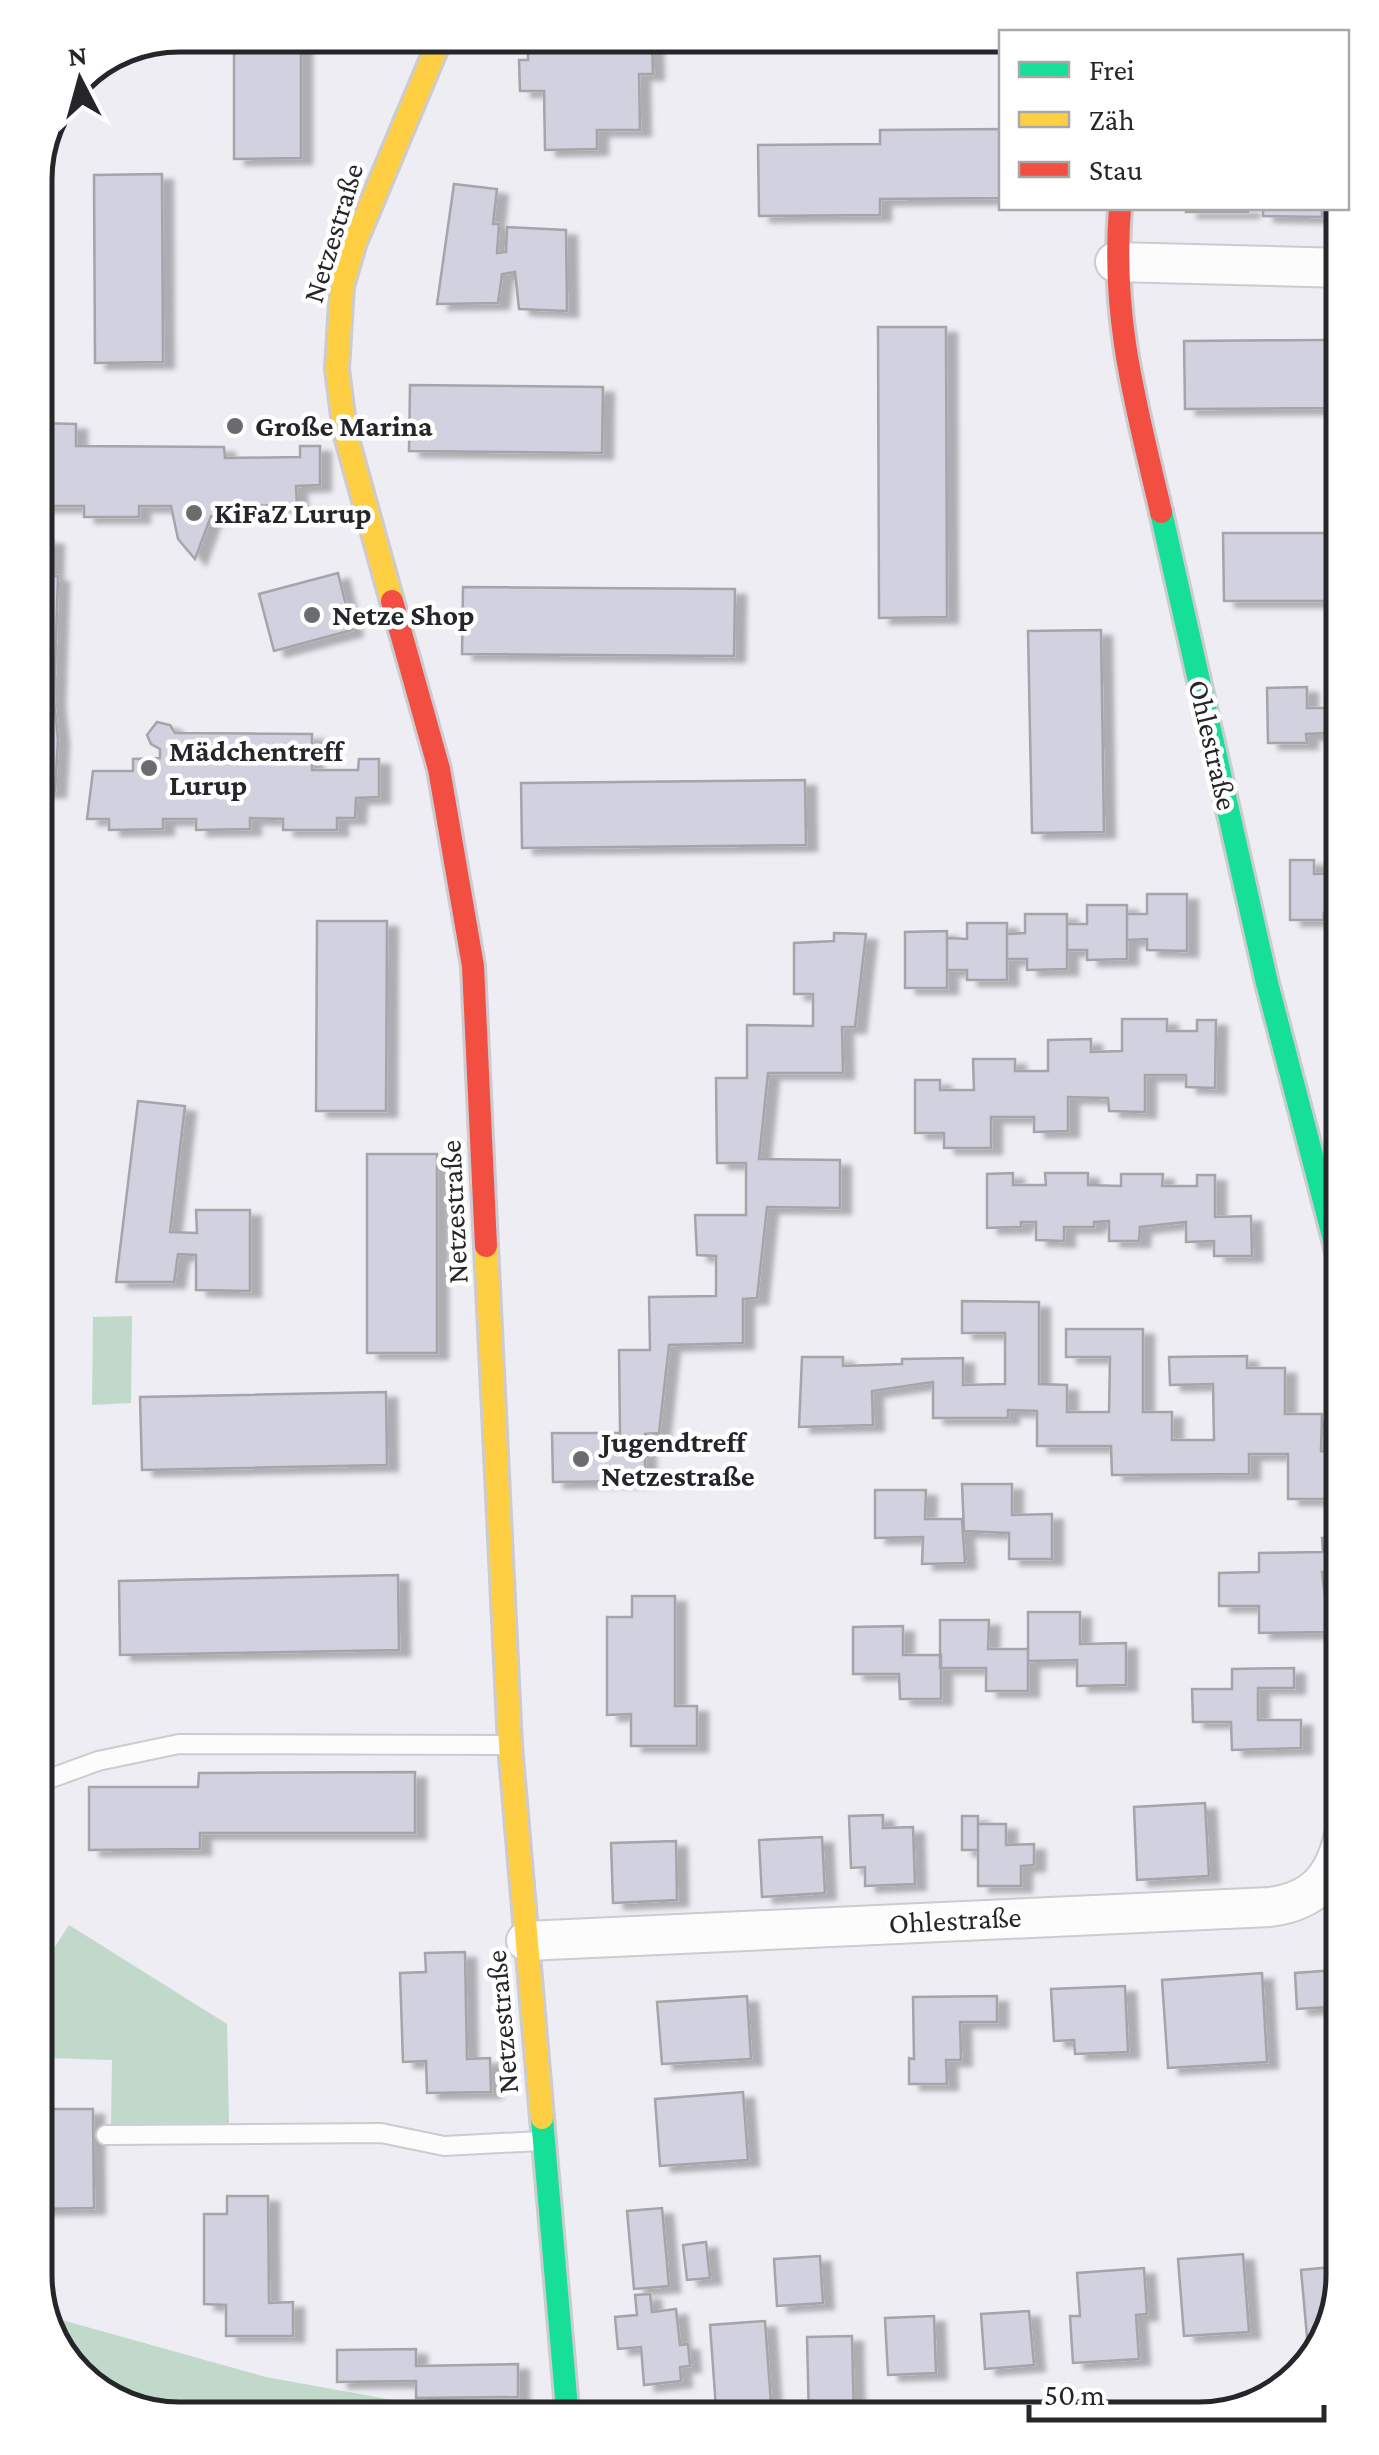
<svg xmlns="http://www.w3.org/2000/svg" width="1379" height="2455" font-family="'Crimson Pro',serif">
<defs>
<filter id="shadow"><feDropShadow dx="11" dy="6" stdDeviation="2.5" flood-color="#0004"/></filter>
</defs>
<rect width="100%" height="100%" fill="#ededf3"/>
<path fill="#c0d9cb" d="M132 1316 131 1403 92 1405 93 1317Z
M69 1925 227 2024 229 2123 111 2124 112 2060 48 2058 47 1959Z
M44 2315 266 2377 503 2420H171L100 2396 50 2339Z"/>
<path fill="#d1d1df" stroke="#a4a4a9" stroke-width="2.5" filter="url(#shadow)" d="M234 35H301V158L234 159Z
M592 35 652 39 653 74H639L640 130H597V149L545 150 544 91H520L519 60H528V41H578V47H592Z
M1002 129V198L880 199V215L759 216 758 145 880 144V130Z
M162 174 163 362 95 363 94 175Z
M454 184 497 189 493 224H499L497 253 506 252 507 227 566 230 567 311 519 309 515 272 502 274 498 303 437 304Z
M1187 208H1249L1248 212H1186Z
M1263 208H1322V217L1263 216Z
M878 327H946L947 617 879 618Z
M1319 340H1344V408L1185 409 1184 341Z
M410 385 603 387 602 453 409 451Z
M37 423 76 424V446L224 447 225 458 300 457V446H320V485L296 486 297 506 225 505V517L211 516 195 559 178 539 171 506H139V517H84V506H35Z
M1223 533H1344V601H1224Z
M35 537 53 539 52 576H58L54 701H35Z
M338 573 352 630 274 651 259 594Z
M463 587 735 589 734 656 462 654Z
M1101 630 1104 832 1032 833 1028 631Z
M1307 687V708H1328L1327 698H1344V753H1327V733L1306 734 1307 743H1268L1267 688Z
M35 701H54L58 739 55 791 35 792Z
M157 722 170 725 175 733 312 734V770H358L359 759H379V797L356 798 355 818H337V830H283V819L250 818V829L196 830V819H163V829L109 830V819H87L93 771H133V759L160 758V749L151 744 147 735Z
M805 780 806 845 522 848 521 783Z
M1290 860H1314V874L1344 873V935H1337V913H1324V920H1290Z
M1147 894H1187V951L1147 950V939L1127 940V914H1147Z
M1087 905H1127V959L1087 960V950H1067V924H1087Z
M1025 914H1067V969L1027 970V959H1007V934L1025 933Z
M317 921H387L386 1111H316Z
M967 923H1007V980H967V970H947V938L967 939Z
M947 931V988H905V932Z
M834 933 866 934 855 1027H842L843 1073H768L759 1159 840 1160V1208L767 1207 757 1298 743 1299V1343L669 1345 659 1433 645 1434V1481L553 1482 552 1433H620L619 1350H650L649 1297 716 1296V1256L697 1255 695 1215H746V1163H717L716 1078H747V1025L813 1026V994H794V943L834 941Z
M1122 1019H1167V1031H1197V1020H1216L1215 1088 1186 1087V1075H1145V1112L1109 1111 1108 1098 1068 1097V1131L1034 1132V1117H991V1148H944V1133H915V1080H940V1090H974L973 1059H1015V1071H1048V1040L1091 1039V1052L1122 1051Z
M138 1101 185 1106 170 1232 197 1233 196 1210H250V1291L196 1290V1255L178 1254 174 1282H116Z
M367 1154H437V1353H367Z
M1013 1173V1185H1046L1045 1173H1088V1185L1121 1186V1174H1163L1162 1186H1197V1175H1215V1217L1251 1216 1252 1256H1214V1241L1186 1242V1222L1140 1227 1139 1241H1109V1221L1094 1222V1227H1064V1241L1036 1240V1222H1021V1227L987 1228V1174Z
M962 1301 1039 1302V1384L1067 1385V1412H1109L1110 1357H1066V1329H1143V1412H1172V1440H1214L1213 1384 1170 1385 1169 1357 1247 1356V1368H1285V1414H1322L1321 1451 1337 1452V1499H1288V1454H1249V1474L1112 1475 1111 1446H1037V1411L1008 1410V1418H933V1382L872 1391 873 1425 799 1427 802 1357H843V1366L902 1364V1359L963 1358V1385L1005 1384V1333H962Z
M386 1392 387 1465 142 1470 140 1397Z
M962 1484H1012V1515L1052 1514V1559H1009V1533L964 1531Z
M875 1490H926L925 1519H962L965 1563 922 1564 923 1537 875 1538Z
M1322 1538H1344V1571L1322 1572 1329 1632 1259 1633V1606H1219V1573L1259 1572V1553L1323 1552Z
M398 1575 399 1650 120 1655 119 1581Z
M632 1596H675V1706H697V1746H631V1714L607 1715V1617H632Z
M1028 1612H1080V1644L1126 1643V1685L1077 1686V1660L1028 1661Z
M940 1620H989L988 1649H1028V1691H986V1668H940Z
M903 1626V1655H941V1699H900L899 1674H853V1627Z
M1294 1668V1688H1258V1720H1301V1748L1232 1750 1231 1722H1193L1192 1689H1232V1669Z
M415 1772V1833H200V1849L89 1850V1787H198L199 1773Z
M1205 1803 1209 1876 1137 1880 1134 1807Z
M883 1815V1828L913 1827 915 1884 865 1886V1867L851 1868 849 1816Z
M962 1816H978V1850H962Z
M978 1824H1006V1845L1034 1844V1865L1021 1866V1886H978Z
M822 1837 825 1893 762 1897 759 1840Z
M676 1841 677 1900 613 1903 611 1843Z
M465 1952 467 2059 490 2058 491 2092 427 2093 426 2061 403 2062 400 1973 426 1972 425 1953Z
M1335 1970V1977H1344V2068L1333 2069 1329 2007 1297 2009 1295 1973Z
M1262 1973 1267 2062 1168 2068 1162 1980Z
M1125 1986 1128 2052 1075 2054 1074 2040 1054 2041 1051 1989Z
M747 1996 751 2059 662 2064 657 2002Z
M997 1996V2022H960L961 2060H946L947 2084H909V2058L914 2059 913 1997Z
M743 2092 748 2160 660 2166 655 2099Z
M35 2109H93L94 2208 35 2209Z
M227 2196H268L269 2303 293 2302V2336H226V2305L204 2304V2214H227Z
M662 2208 669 2286 634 2289 627 2211Z
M706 2242 710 2278 687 2280 683 2245Z
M1243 2254 1249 2332 1184 2336 1178 2259Z
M820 2256 823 2303 777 2306 774 2259Z
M1344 2266 1320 2355 1309 2359 1301 2270Z
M1144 2268 1147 2314 1136 2315 1139 2359 1073 2363 1070 2316H1080L1077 2273Z
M650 2294 652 2312 676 2309 680 2345 688 2344 690 2366 680 2367 681 2381 644 2385 641 2347 618 2349 615 2317 637 2315 635 2295Z
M1029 2311 1034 2365 985 2369 981 2314Z
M934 2316 936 2373 888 2375 885 2318Z
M765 2321 771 2404 716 2408 710 2325Z
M852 2336 854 2420H809L807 2337Z
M416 2349V2366L518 2364V2397L416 2398V2381L337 2382V2350Z"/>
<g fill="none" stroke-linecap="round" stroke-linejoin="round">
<g stroke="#cbcbd0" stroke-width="22">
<path id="lane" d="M35 1784 98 1761 179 1744 505 1745
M106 2135 381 2133 444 2146 541 2141"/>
</g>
<g stroke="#cbcbd0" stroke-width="42">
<path id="street" d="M1115 262 1344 268
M526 1941 1270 1907C1315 1901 1334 1878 1344 1835"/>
</g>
<g stroke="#cbcbd0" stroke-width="28">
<path id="fast" d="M1161 512 1267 983 1344 1278
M542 2118 568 2420"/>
</g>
<g stroke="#cbcbd0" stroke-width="28">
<path id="slow" d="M392 601 345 432 337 369 342 286 355 242 442 35
M486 1246 510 1745 542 2118"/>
</g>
<g stroke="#cbcbd0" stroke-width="28">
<path id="jam" d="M1120 208C1111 319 1136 405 1161 512
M392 601 439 769 473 966 486 1246"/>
</g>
<use href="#lane" stroke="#fcfcfd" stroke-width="18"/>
<use href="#street" stroke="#fcfcfd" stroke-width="38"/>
<use href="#fast" stroke="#16e098" stroke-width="22"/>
<use href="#slow" stroke="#ffcf43" stroke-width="22"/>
<use href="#jam" stroke="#f24e42" stroke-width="22"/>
</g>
<g fill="#6b6c70" stroke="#fff" stroke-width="4">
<circle cx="235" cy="426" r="10"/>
<circle cx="194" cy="513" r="10"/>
<circle cx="312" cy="615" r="10"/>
<circle cx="149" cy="768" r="10"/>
<circle cx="581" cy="1459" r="10"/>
</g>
<g text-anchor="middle" stroke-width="9" stroke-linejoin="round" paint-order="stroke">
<g font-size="30" fill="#25262a" stroke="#fff">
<text transform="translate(333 233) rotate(-73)" y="10">Netzestraße</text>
<text transform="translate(1213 745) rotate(77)" y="10">Ohlestraße</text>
<text transform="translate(454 1212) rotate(-93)" y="10">Netzestraße</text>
<text transform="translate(955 1920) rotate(-3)" y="10">Ohlestraße</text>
<text transform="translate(502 2022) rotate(-95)" y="10">Netzestraße</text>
</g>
<g font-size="30" font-weight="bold" fill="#25262a" stroke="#fff" text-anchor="start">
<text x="255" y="436">Große Marina</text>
<text x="214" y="523">KiFaZ Lurup</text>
<text x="332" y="625">Netze Shop</text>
<text x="169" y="761">Mädchentreff<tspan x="169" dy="34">Lurup</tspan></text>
<text x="601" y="1452">Jugendtreff<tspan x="601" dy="34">Netzestraße</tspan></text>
</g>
</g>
<path d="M0 0H1379V2455H0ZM179 52H1199A127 127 0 0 1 1326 179V2275A127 127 0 0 1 1199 2402H179A127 127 0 0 1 52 2275V179A127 127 0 0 1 179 52Z" fill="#fff" fill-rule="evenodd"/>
<path fill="none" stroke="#25262a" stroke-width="5" d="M179 52H1199A127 127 0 0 1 1326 179V2275A127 127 0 0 1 1199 2402H179A127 127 0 0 1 52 2275V179A127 127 0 0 1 179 52Z"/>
<rect x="999" y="30" width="350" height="180" fill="#ffffff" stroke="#a8a8aa" stroke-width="2.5"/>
<rect x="1019" y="62" width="50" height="15" fill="#16e098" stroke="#a8a8aa" stroke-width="2.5"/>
<text x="1089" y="80" font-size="30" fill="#25262a">Frei</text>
<rect x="1019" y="112" width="50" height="15" fill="#ffcf43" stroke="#a8a8aa" stroke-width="2.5"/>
<text x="1089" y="130" font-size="30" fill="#25262a">Zäh</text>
<rect x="1019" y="162" width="50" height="15" fill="#f24e42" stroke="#a8a8aa" stroke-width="2.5"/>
<text x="1089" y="180" font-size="30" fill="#25262a">Stau</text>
<g transform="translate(80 80) rotate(354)" stroke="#ffffff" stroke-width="8" paint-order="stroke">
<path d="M0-8L18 38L0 25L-18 38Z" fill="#25262a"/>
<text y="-15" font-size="28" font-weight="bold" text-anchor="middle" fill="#25262a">N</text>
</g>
<path d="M1029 2405v15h295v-15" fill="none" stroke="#25262a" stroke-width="5"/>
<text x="1044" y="2405" font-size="30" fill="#25262a" stroke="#ffffff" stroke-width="8" paint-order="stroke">50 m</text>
</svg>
